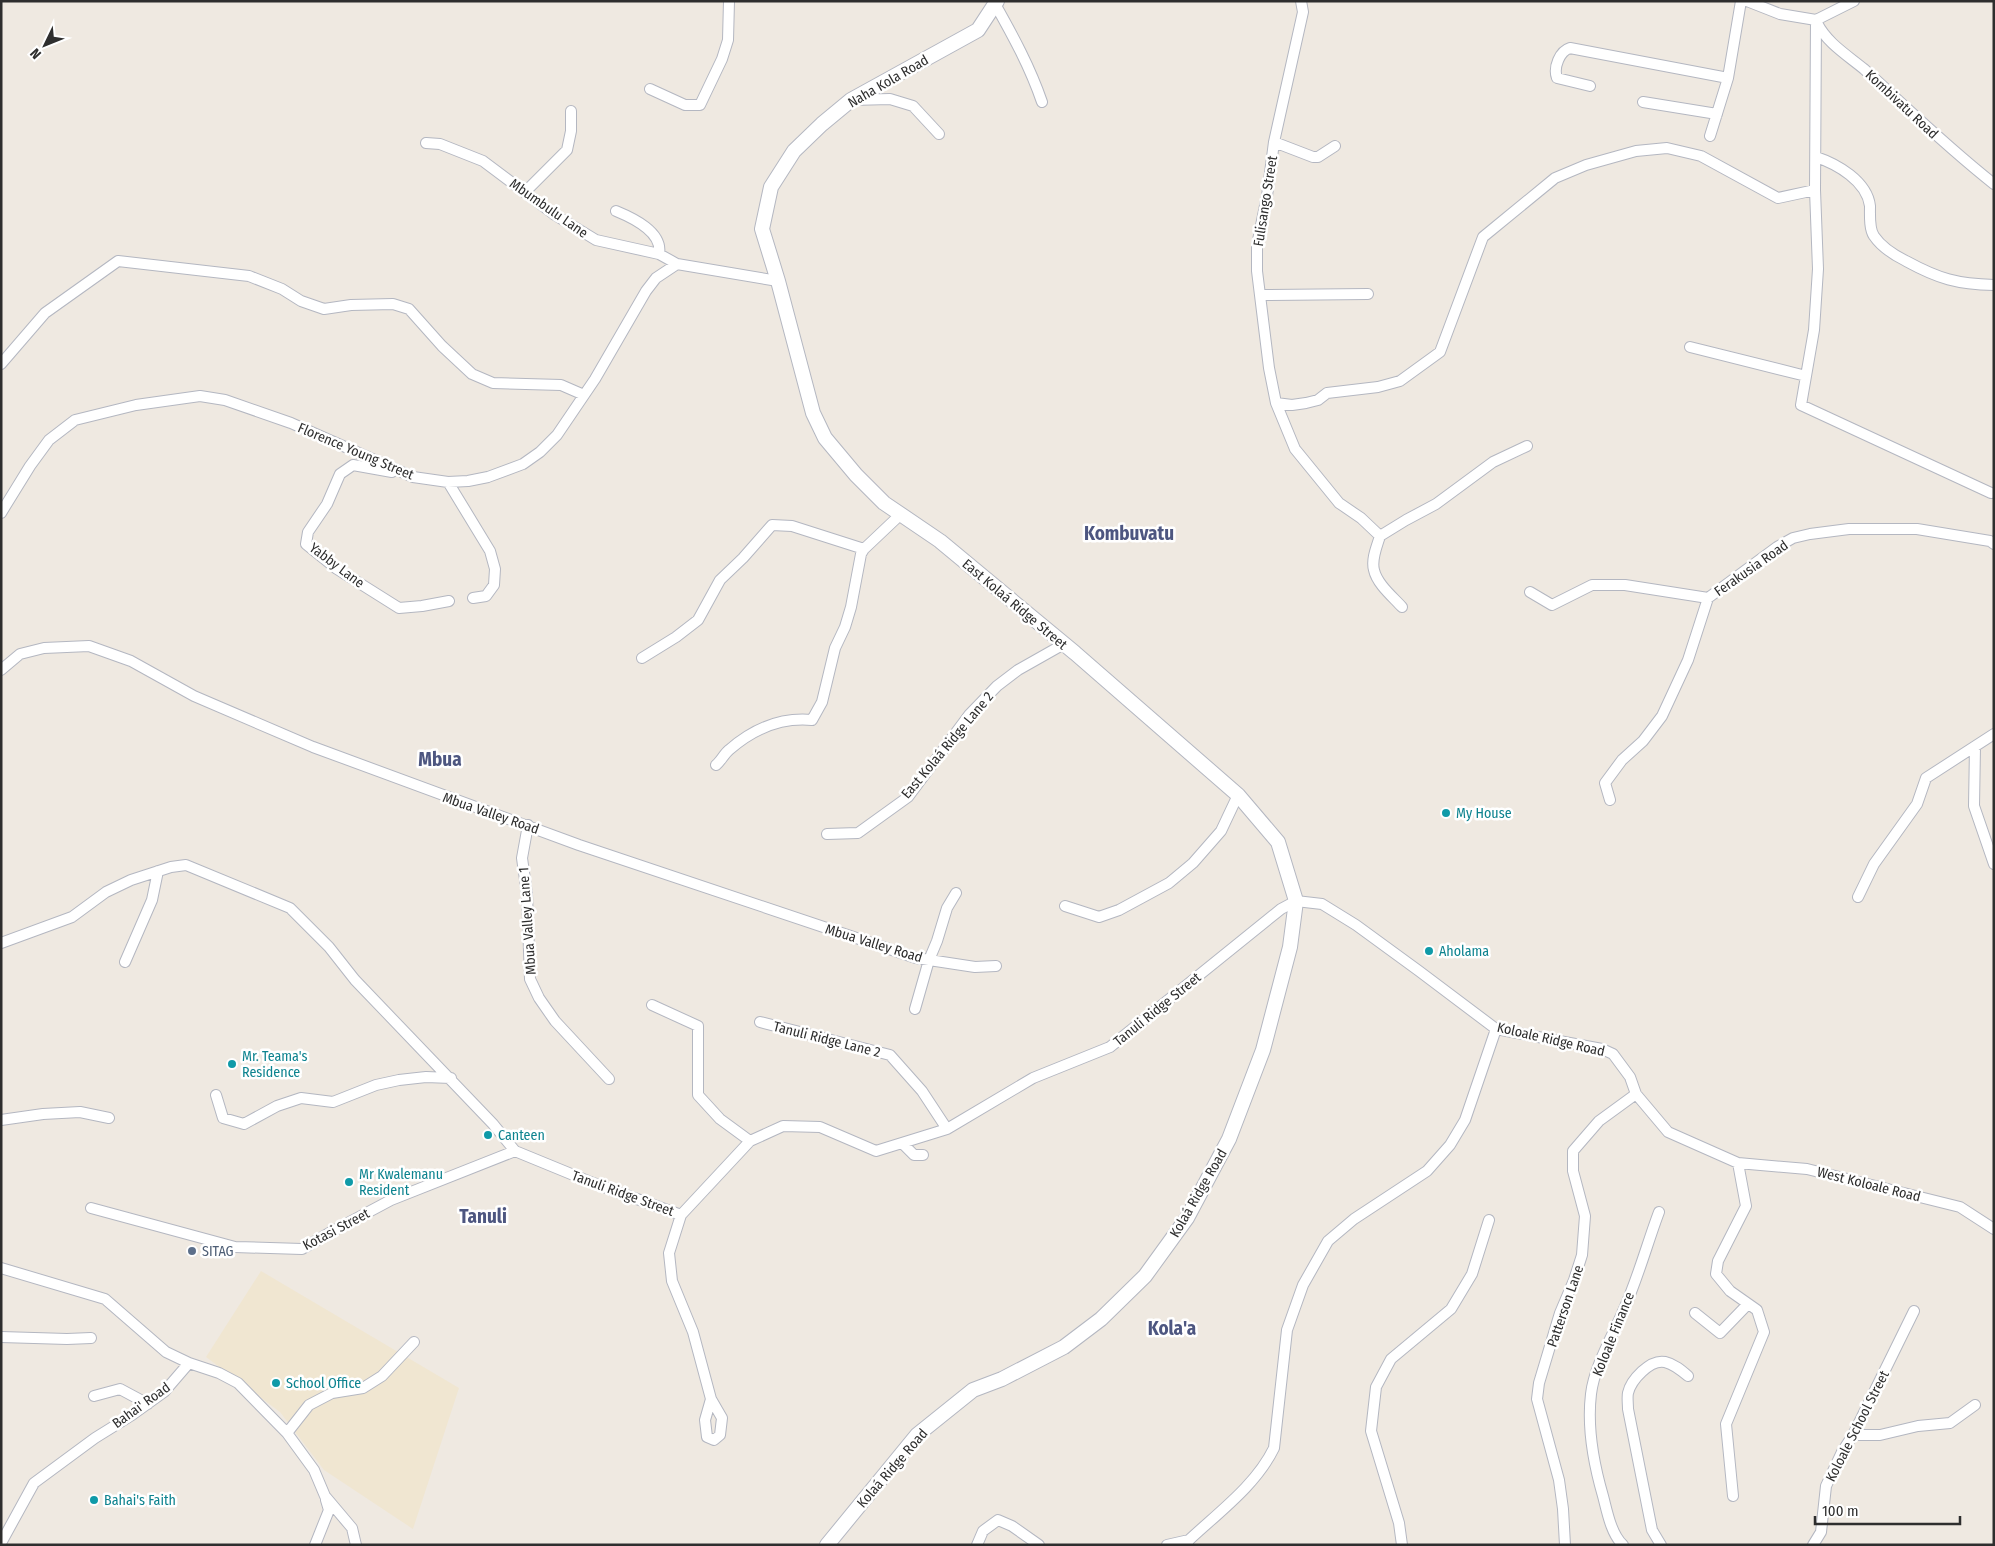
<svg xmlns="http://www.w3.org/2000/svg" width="1995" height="1546" font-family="'Fira Sans Condensed',sans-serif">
<rect width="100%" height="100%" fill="#efe9e1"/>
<path fill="#f0e6d1" d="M261 1271 459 1388 413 1529 324 1470 280 1412 206 1357Z"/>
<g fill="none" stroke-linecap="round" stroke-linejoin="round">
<g stroke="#b4b7c1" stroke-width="12">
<path id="street" d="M1301 1 1303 12 1274 142 1267 196 1257 245V271L1269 368 1276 403 1295 449 1339 503 1361 518 1380 536 1406 520 1436 504 1493 462 1527 446
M1747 1 1780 14 1816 20 1854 1
M995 4C1013 36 1030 67 1042 102
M1816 20 1815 190 1818 269 1814 330 1801 405 1991 493
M1817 23C1827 43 1847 55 1864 69 1907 108 1948 148 1994 184
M1590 86 1557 78C1553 67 1560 51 1570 48L1728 78
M650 89 685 105H700L722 59 728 40 729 1
M852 100 890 99 913 106 939 134
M1643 102 1717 114
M1710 136 1728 78 1741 1
M1274 142 1313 157H1318L1335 146
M426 143 440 144 483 161 555 215 596 240 659 254 677 264
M1816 157C1837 164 1867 181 1870 206 1870 214 1869 229 1874 236 1882 248 1894 255 1906 261 1939 279 1957 284 1994 285
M525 192 567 150 571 131V111
M616 211C633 218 663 232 659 254
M1260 295 1368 294
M1690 347 1806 376
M1 364 45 313 118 261 249 276 282 289 301 301 324 309 351 305 393 304 409 309 442 346 472 374 493 383 561 385 584 395
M1276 403 1292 405 1306 403 1318 400 1327 393 1378 387 1400 381 1440 352 1483 237 1555 178 1586 165 1636 151 1667 148 1701 156 1778 198 1815 190
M392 472 353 465 340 474 327 504 308 532 306 544 337 569 399 608 422 606 449 601
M448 482 490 551 495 569 494 585 486 596 473 598
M1 513 30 466 49 440 75 420 136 405 200 396 225 400 291 423 413 477 448 482 468 481 488 477 523 464 540 452 557 435 595 379 646 291 656 278 677 264 778 281
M1380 536C1377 546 1371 559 1374 570 1377 584 1393 597 1402 607
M1530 592 1552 605 1592 585H1625L1708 598
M642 658 676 637 698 620 720 580 743 558 772 525 792 526 864 549 901 514
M1 670 20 654 44 648 89 646 131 661 194 696 313 747 579 845 916 958 975 967 996 966
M1975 747 1974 806 1994 864
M716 765C721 761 724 754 729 750 753 729 780 717 812 720L822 702 835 648 845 627 851 607 861 554 864 549
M1610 800 1605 783 1622 760 1643 741 1662 716 1688 660 1708 598 1777 547 1793 538 1810 534 1849 529H1917L1990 541 1994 544
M528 825 522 858 527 894 530 979 539 998 555 1021 609 1079
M827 834 858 833 908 797 969 715 997 686 1018 670 1064 644
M1858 897 1874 864 1917 804 1926 778 1994 734
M1065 906 1099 917 1119 910 1169 883 1193 863 1221 831 1238 795
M1 943 72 917 106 892 131 880 171 867 186 865 290 908 329 947 355 980 493 1124 515 1151 593 1183 681 1215 750 1141 783 1126 820 1127 876 1151 947 1129 1033 1078 1110 1047 1281 909 1296 901 1322 904 1356 925 1419 971 1496 1029 1602 1049 1613 1054 1630 1077 1636 1094 1668 1132 1738 1163 1807 1169 1960 1207 1994 1229
M125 962 152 900 158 871
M652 1005 698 1026V1095L720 1119 750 1141
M915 1009 929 960 937 941 947 908 956 893
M760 1022 890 1055 922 1091 947 1129
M216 1095 223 1118 244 1124 277 1106 301 1098 333 1102 376 1085 399 1080 426 1077 451 1078
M1 1120 43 1114 80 1112 109 1118
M902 1143 914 1155H923
M91 1208 235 1247 302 1249 331 1232 391 1200 515 1151
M681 1215 669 1253 672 1281 693 1332 711 1399 705 1420 707 1437 714 1440 720 1435 722 1418 711 1399
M1 1268 105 1299 166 1352 189 1363 219 1373 238 1383 287 1433 314 1470 325 1496 352 1528 356 1545
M1695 1313 1720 1333 1748 1304
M1 1337 67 1339 91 1338
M94 1396 120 1389 148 1404
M287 1433 309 1405 332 1393 363 1388 382 1376 414 1342
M1853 1435H1880L1918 1426 1950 1423 1975 1405
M1733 1496 1726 1424 1764 1332 1757 1310 1730 1291 1716 1274 1718 1261 1746 1206 1738 1163
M1 1543 34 1483 95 1438 132 1415 164 1392 189 1363
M315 1545 329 1510 326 1500
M977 1545 983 1531 998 1520 1012 1526 1039 1545
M1167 1545 1189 1540
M1187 1545 1189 1540C1219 1512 1256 1485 1274 1448L1287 1330 1303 1285 1328 1241 1354 1219 1427 1171 1450 1145 1465 1120 1496 1029
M1402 1545 1399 1523 1371 1431 1376 1387 1391 1359 1451 1309 1472 1274 1489 1220
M1565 1545 1563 1509 1559 1480 1537 1399 1539 1383 1560 1313 1574 1280 1582 1255 1585 1216 1573 1171V1151L1599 1121 1636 1094
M1623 1545C1611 1534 1607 1511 1603 1496 1594 1465 1587 1427 1591 1394 1594 1367 1613 1335 1624 1309 1638 1278 1647 1244 1659 1212
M1661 1545 1652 1530 1628 1409C1628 1404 1627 1397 1628 1393 1631 1380 1650 1359 1665 1362 1674 1364 1681 1370 1688 1376
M1813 1545 1821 1532 1826 1486 1842 1452 1853 1435 1914 1311"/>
</g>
<g stroke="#b4b7c1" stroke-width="16">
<path id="secondary" d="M827 1545 917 1435 973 1390 1002 1379 1064 1347 1101 1319 1145 1276 1187 1218 1229 1139 1263 1050 1290 947 1296 901 1278 842 1238 795 1075 653 940 541 884 503 856 475 825 438 813 413 778 281 762 229 771 187 794 151 822 124 851 100 978 30 997 1"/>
</g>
<use href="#street" stroke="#fff" stroke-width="10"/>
<use href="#secondary" stroke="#fff" stroke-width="14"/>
</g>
<g fill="#0f9aa8" stroke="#fff" stroke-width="2">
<circle cx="1446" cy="813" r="5"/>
<circle cx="1429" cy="951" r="5"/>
<circle cx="232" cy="1064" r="5"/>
<circle cx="488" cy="1135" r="5"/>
<circle cx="349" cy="1182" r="5"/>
<circle cx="276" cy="1383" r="5"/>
<circle cx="94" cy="1500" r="5"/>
</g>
<circle fill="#5c6f8a" stroke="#fff" stroke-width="2" cx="192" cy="1251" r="5"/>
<g text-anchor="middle" stroke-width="5" stroke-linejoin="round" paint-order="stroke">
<g font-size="14" fill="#2e2e2e" stroke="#fff">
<text transform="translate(888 81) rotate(-30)" y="5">Naha Kola Road</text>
<text transform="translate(1902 104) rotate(43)" y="5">Kombivatu Road</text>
<text transform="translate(1265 201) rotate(-81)" y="5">Fulisango Street</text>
<text transform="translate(549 208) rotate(35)" y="5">Mbumbulu Lane</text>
<text transform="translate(356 451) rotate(23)" y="5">Florence Young Street</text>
<text transform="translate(337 565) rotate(37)" y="5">Yabby Lane</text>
<text transform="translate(1751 568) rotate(-35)" y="5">Ferakusia Road</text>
<text transform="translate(1015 604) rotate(40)" y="5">East Kolaá Ridge Street</text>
<text transform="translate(947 745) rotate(-50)" y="5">East Kolaá Ridge Lane 2</text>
<text transform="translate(491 813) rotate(19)" y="5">Mbua Valley Road</text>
<text transform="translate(527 921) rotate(-94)" y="5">Mbua Valley Lane 1</text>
<text transform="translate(874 943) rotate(17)" y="5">Mbua Valley Road</text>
<text transform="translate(1157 1009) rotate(-39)" y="5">Tanuli Ridge Street</text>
<text transform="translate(827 1039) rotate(14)" y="5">Tanuli Ridge Lane 2</text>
<text transform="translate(1551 1039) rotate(13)" y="5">Koloale Ridge Road</text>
<text transform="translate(1869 1184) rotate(14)" y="5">West Koloale Road</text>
<text transform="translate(623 1193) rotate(20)" y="5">Tanuli Ridge Street</text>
<text transform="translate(1198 1193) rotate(-60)" y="5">Kolaá Ridge Road</text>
<text transform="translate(336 1229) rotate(-28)" y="5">Kotasi Street</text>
<text transform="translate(1565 1306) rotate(-71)" y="5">Patterson Lane</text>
<text transform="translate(1613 1334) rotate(-68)" y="5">Koloale Finance</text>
<text transform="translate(141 1405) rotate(-36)" y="5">Bahai' Road</text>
<text transform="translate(1857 1426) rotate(-63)" y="5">Koloale School Street</text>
<text transform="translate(892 1468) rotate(-49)" y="5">Kolaá Ridge Road</text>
</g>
<g font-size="14" fill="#0d838f" stroke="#fff" text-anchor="start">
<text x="1456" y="818">My House</text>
<text x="1439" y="956">Aholama</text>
<text x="242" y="1061">Mr. Teama's<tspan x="242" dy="16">Residence</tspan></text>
<text x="498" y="1140">Canteen</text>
<text x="359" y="1179">Mr Kwalemanu<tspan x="359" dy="16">Resident</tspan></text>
<text x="286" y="1388">School Office</text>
<text x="104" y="1505">Bahai's Faith</text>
</g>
<g font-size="14" fill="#4e5e75" stroke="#fff" text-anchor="start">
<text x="202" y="1256">SITAG</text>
</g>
<g font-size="19" font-weight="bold" fill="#4d5680" stroke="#fff">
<text x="1129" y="540">Kombuvatu</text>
<text x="440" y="766">Mbua</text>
<text x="483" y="1223">Tanuli</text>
<text x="1172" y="1335">Kola'a</text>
</g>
</g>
<rect width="1995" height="1546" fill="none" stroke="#2e2e2e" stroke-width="5"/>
<g transform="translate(45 45) rotate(227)" stroke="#ffffff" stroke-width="4" paint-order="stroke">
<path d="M0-4L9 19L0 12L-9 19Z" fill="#2e2e2e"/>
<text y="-8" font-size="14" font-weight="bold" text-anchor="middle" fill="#2e2e2e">N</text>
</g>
<path d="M1815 1516v8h145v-8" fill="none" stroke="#2e2e2e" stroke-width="2.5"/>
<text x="1822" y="1516" font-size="15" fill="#2e2e2e" stroke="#ffffff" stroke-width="4" paint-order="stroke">100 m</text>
</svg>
